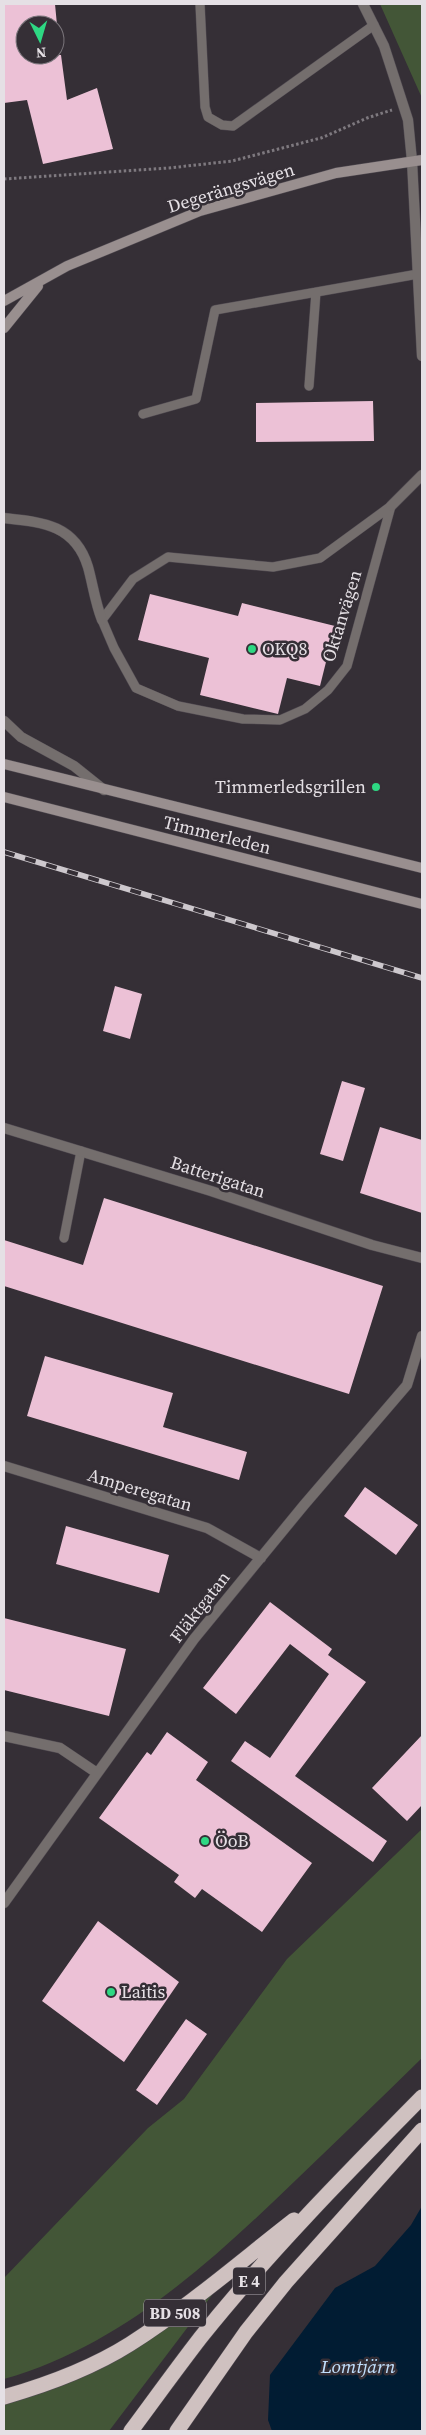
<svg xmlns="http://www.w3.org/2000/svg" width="426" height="2435" font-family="'Source Serif 4',serif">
<rect width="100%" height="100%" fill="#352f36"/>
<path fill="#435637" d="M380 4H422V98Z
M422 1829V2058C381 2098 339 2139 297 2179 212 2261 121 2346 4 2379V2278L148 2128 184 2099 287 1959Z
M228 2274 109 2431H4V2401L61 2382Z"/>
<path fill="#011c33" d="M422 2206V2431H272L268 2420 270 2375 335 2288 375 2266 411 2225Z"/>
<path fill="#ecc1d6" d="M4 4H55L57 25H25V55H61L67 100 97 88 113 149 43 164 27 100 4 103Z
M373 401 374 441 256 442V403Z
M150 594 238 616 242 603 335 626 320 686 287 678 278 714 200 695 209 658 138 640Z
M115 986 142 994 130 1039 103 1031Z
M342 1081 365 1088 343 1161 320 1154Z
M380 1127 422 1140V1213L360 1193Z
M104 1198 383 1286 349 1394 4 1286V1240L83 1265Z
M45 1356 173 1393 163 1427 247 1452 239 1480 27 1416Z
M365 1487 418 1525 396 1555 344 1516Z
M66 1526 169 1555 159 1593 56 1564Z
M270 1602 332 1649 328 1655 366 1682 295 1776 387 1841 373 1862 231 1761 245 1741 270 1758 329 1674 290 1644 236 1714 203 1688Z
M4 1618 126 1649 109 1716 4 1690Z
M167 1732 208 1762 196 1780 312 1863 262 1932 202 1889 195 1898 174 1882 179 1875 99 1818 147 1752 151 1755Z
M422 1735V1805L407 1821 372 1788Z
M98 1921 179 1982 124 2062 42 2001Z
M186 2019 207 2034 157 2105 136 2090Z"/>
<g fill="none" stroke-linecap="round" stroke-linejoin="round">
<g stroke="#514b52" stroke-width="10">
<path id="lane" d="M200 4 205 107 208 117 222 125 233 126 374 25
M309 386 316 292
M143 414 196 399 215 310 418 274
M391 506 347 666 328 690 305 709 280 720 243 719 178 706 136 688 114 648 102 620 133 579 168 557 273 567 320 558Z
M64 1238 81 1151"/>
</g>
<g stroke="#514b52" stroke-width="11">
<path id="street" d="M363 4 384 46 408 120 412 161 422 356
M391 506 422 475
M4 518C41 522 75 524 88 567 93 585 95 602 102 620
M4 721 21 737 74 766 104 790
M4 1128 211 1191 372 1245 422 1258
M4 1466 207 1528 261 1558
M4 1736 60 1748 97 1773
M4 1903 194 1639 304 1505 407 1385 422 1336"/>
</g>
<g stroke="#514b52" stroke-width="11">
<path id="secondary" d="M4 301 67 266 200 211 336 173 422 160
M4 328 38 286
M4 764 422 868
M4 797 422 904"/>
</g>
<g stroke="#514b52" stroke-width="16">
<path id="highway" d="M4 2397C46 2385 92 2368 130 2344 188 2307 240 2262 294 2220
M131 2431C154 2400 177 2368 201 2337 269 2252 346 2174 422 2097
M177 2431 246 2332 286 2282 422 2130"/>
</g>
<path stroke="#7e797f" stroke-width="3" stroke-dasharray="2.5 2.5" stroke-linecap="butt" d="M4 179 169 168 232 161 321 138 367 118 392 110"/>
<use href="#lane" stroke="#746e6d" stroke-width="9"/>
<use href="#street" stroke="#746e6d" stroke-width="10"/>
<use href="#secondary" stroke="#998f8f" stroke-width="10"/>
<use href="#highway" stroke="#cfc1c0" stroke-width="15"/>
<g stroke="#cdc8cd" stroke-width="5.5">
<path id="rail" d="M4 852 422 978"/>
</g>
<use href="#rail" stroke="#352f36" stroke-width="4" stroke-dasharray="11" stroke-linecap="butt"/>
</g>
<g fill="#2ed883" stroke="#352f36" stroke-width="2">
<circle cx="252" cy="649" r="5"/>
<circle cx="376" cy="787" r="5"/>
<circle cx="205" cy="1841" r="5"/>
<circle cx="111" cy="1992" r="5"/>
</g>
<g text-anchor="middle" stroke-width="5" stroke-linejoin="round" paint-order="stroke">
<g fill="#352f36" stroke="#b0abb0" stroke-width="1">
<rect x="233" y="2267.5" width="32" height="27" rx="4"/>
<rect x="144" y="2299.5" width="62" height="27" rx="4"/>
</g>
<g font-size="16" font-weight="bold" fill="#e5e0e5">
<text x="249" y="2287">E 4</text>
<text x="175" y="2319">BD 508</text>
</g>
<g font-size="18" fill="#e5e0e5" stroke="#352f36">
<text transform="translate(231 188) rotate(-17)" y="6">Degerängsvägen</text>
<text transform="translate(342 616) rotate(-73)" y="6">Oktanvägen</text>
<text transform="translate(217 835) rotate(14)" y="6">Timmerleden</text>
<text transform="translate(218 1177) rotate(18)" y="6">Batterigatan</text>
<text transform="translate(140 1490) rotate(17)" y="6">Amperegatan</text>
<text transform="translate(200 1607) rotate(-52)" y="6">Fläktgatan</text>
</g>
<g font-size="18" fill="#e5e0e5" stroke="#352f36" text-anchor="start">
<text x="262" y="655">OKQ8</text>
<text x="366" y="793" text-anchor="end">Timmerledsgrillen</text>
<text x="215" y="1847">ÖoB</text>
<text x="121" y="1998">Laitis</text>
</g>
<g font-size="19" font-style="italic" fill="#c2e0fd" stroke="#352f36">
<text x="358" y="2373">Lomtjärn</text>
</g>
</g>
<rect width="426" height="2435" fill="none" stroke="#e5e0e5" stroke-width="10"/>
<g transform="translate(40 40) rotate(175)"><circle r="24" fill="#352f36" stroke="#7b767c"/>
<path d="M0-4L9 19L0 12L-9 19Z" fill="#2ed883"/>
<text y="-8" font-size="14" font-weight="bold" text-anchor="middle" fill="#e5e0e5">N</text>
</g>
</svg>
